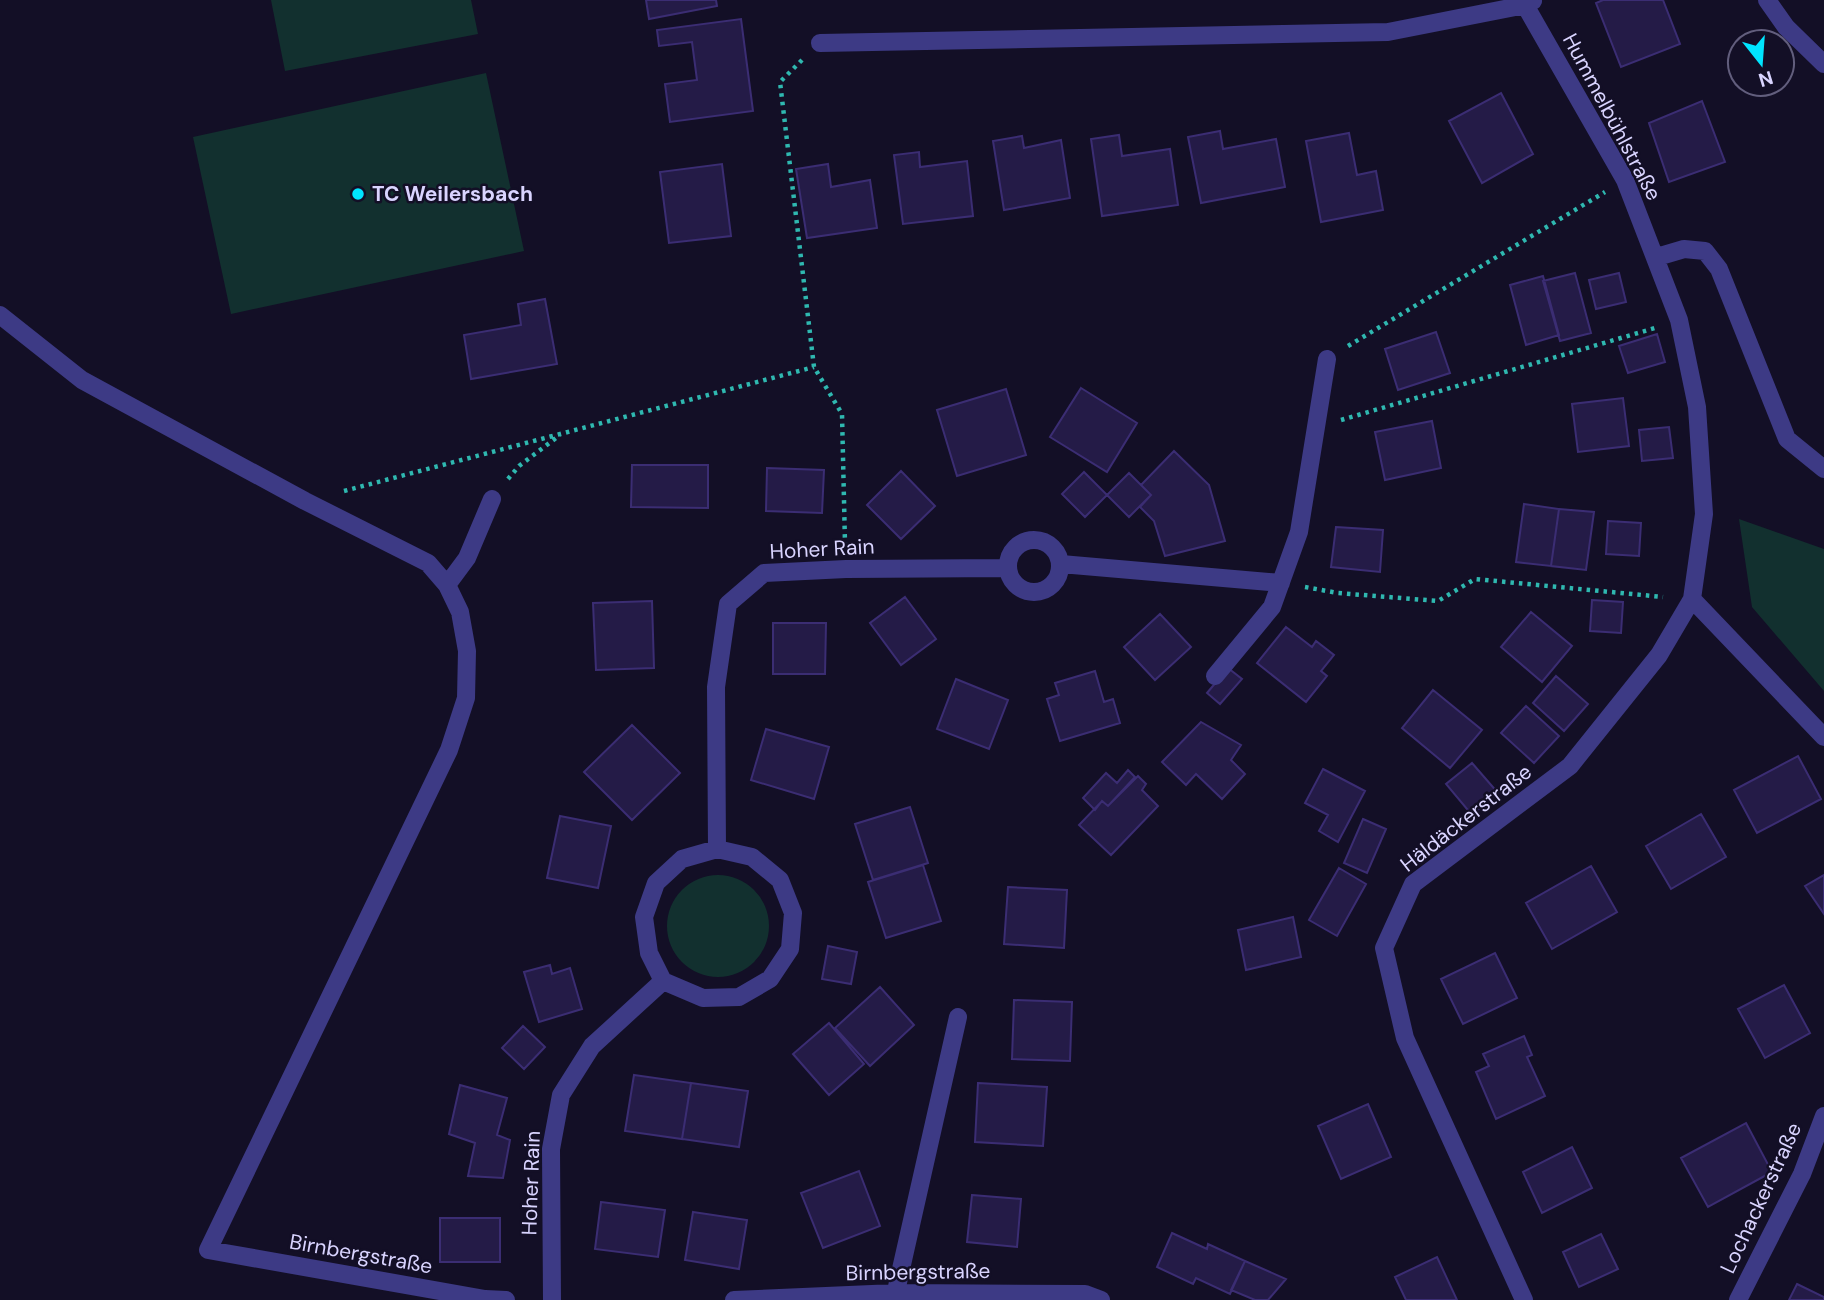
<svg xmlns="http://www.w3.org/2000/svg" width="1824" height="1300" font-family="'DM Sans',sans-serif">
<rect width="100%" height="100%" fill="#130f26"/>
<path fill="#12302f" d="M271 0H471L478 34 285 71Z
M486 73 524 251 231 314 193 137Z
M1739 519 1824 549V691L1752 607Z
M667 926a51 51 0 1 1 102 0a51 51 0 1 1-102 0Z"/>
<path fill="#241b47" stroke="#3b2d73" stroke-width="2" d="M646 0H716L717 6 649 19Z
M1603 0H1663L1680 44 1621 67 1596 3Z
M741 19 753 111 670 122 665 84 697 80 692 42 659 46 657 30Z
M1501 93 1533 154 1482 183 1449 121Z
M1702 101 1725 162 1669 182 1649 123Z
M1220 131 1223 149 1276 139 1285 187 1201 203 1188 137Z
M1349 133 1357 175 1376 171 1383 210 1321 222 1306 141Z
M1119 135 1122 156 1170 149 1178 205 1102 216 1091 139Z
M1022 136 1024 148 1061 140 1070 198 1004 210 993 141Z
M919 152 920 167 967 161 973 216 903 224 894 155Z
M722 164 731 236 669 243 660 172Z
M828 164 831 187 870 180 877 228 807 238 796 169Z
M1575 273 1591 333 1560 341 1543 281Z
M1619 273 1626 302 1596 309 1589 280Z
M1543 276 1559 335 1526 345 1510 285Z
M545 299 557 364 471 379 464 335 521 325 518 304Z
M1436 332 1450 373 1398 390 1385 349Z
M1657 334 1665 362 1628 373 1619 346Z
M1081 388 1137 423 1107 472 1050 437Z
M1006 389 1026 455 957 476 937 410Z
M1623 398 1629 446 1578 452 1572 404Z
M1432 421 1441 468 1385 480 1375 432Z
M1669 427 1673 458 1642 461 1639 430Z
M1174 451 1209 485 1225 541 1165 556 1154 521 1140 507 1151 495 1141 485Z
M632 465H708V508L631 507Z
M767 468 824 470 822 513 766 511Z
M901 471 935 506 901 539 867 505Z
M1084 472 1107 495 1085 517 1062 494Z
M1129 473 1151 495 1129 517 1107 495Z
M1524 504 1559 509 1551 566 1516 562Z
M1559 509 1594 512 1586 570 1551 566Z
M1608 521 1641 523 1639 556 1606 554Z
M1336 527 1383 530 1380 572 1331 567Z
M905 597 936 639 901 665 870 623Z
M1592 600 1623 602 1621 633 1590 631Z
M652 601 654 668 596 670 593 603Z
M1531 612 1572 646 1542 682 1501 647Z
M1160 614 1191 647 1155 680 1124 647Z
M773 623H826L825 674H773Z
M1286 627 1312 647 1316 641 1334 655 1321 671 1327 676 1306 702 1257 663Z
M1228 668 1242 679 1220 704 1207 693Z
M1095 671 1104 702 1113 699 1120 723 1060 741 1047 699 1059 695 1055 683Z
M1556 676 1588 704 1564 731 1533 703Z
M956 679 1008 700 989 749 937 729Z
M1433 690 1482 730 1450 768 1402 728Z
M1526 706 1559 736 1534 763 1501 733Z
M1201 722 1241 745 1231 760 1245 774 1222 799 1196 774 1186 785 1162 762Z
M632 725 680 773 632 820 584 772Z
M766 729 829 747 814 799 751 780Z
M1798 756 1821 799 1757 833 1734 790Z
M1472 763 1498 793 1472 815 1446 784Z
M1323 769 1365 791 1338 842 1319 831 1328 815 1305 803Z
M1128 770 1135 777 1108 806 1102 801 1095 810 1083 798 1106 773 1117 783Z
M1138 776 1146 784 1142 790 1158 806 1111 855 1079 825 1102 801 1108 806Z
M910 807 928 863 873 880 855 824Z
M1701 814 1726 857 1671 889 1646 846Z
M560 816 611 826 598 888 547 878Z
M1363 819 1386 829 1367 873 1344 863Z
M923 865 941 921 886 938 868 882Z
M1591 866 1617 912 1552 949 1526 903Z
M1339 868 1366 884 1337 936 1309 920Z
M1824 875V914L1805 886Z
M1008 887 1067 890 1064 948 1004 944Z
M1293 917 1301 957 1246 970 1238 930Z
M828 946 857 952 851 984 822 979Z
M1495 953 1517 998 1463 1024 1441 979Z
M550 965 552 974 570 968 582 1009 539 1022 524 972Z
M1784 985 1810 1033 1765 1058 1738 1009Z
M880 987 914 1025 870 1066 835 1028Z
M1014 1000 1072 1002 1070 1061 1012 1059Z
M829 1023 864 1064 829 1095 793 1054Z
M523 1026 545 1047 524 1069 502 1048Z
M1524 1036 1532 1055 1527 1057 1545 1096 1496 1119 1476 1072 1489 1066 1483 1054Z
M634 1075 691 1083 682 1139 625 1131Z
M691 1083 748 1091 739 1147 682 1139Z
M978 1083 1047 1087 1043 1146 975 1142Z
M460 1085 507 1098 497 1135 510 1140 503 1178 468 1176 475 1143 449 1134Z
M1368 1104 1391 1157 1341 1179 1318 1126Z
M1746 1123 1772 1172 1708 1207 1681 1158Z
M1572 1147 1592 1188 1542 1213 1523 1172Z
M859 1171 880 1226 823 1248 801 1193Z
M972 1195 1021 1199 1017 1247 967 1242Z
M601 1202 665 1210 658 1257 595 1249Z
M693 1212 747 1220 739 1269 685 1260Z
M440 1218H500V1262H440Z
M1172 1233 1207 1249 1208 1244 1245 1261 1230 1294 1196 1278 1193 1284 1157 1267Z
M1601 1234 1618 1269 1579 1287 1563 1252Z
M1437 1257 1457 1300H1406L1395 1277Z
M1245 1261 1286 1279 1268 1300H1255L1231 1290Z
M1797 1284 1824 1297V1300H1789Z"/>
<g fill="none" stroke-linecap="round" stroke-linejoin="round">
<path stroke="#2fb8b0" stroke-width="4.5" stroke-dasharray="3.5 5" stroke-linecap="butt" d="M802 60 780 82 814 367 842 414 845 544
M1348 346 1605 192
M1341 420 1655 328
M508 479 519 466 560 435
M344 491 814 367
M1305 587 1338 593 1438 601 1475 579 1663 597"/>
<path stroke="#3d3a85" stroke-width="18" d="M1525 0V5L1625 180 1679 320 1697 407 1704 514 1692 599 1824 737
M1767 0 1786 27 1824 64
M820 43 1388 32 1525 5 1533 1
M1657 257 1684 249 1705 251 1719 269 1787 439 1824 469
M0 315 82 380 305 501 428 563 447 585 460 612 467 651 466 698 449 750 208 1250 485 1299 506 1300
M1008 566a26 26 0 1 1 52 0a26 26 0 1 1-52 0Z
M1061 564 1281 583
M447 585 467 558 492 499
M1215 676 1272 607 1299 532 1327 359
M717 849 716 687 728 604 764 573 846 569 1008 568
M717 849 752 857 780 880 793 913 790 949 770 979 739 997 703 998 663 981 649 953 644 917 656 883 682 859Z
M552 1300 551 1149 561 1095 592 1046 663 981
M734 1300 895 1293 1085 1294 1101 1300
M894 1300 958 1017
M1524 1300 1405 1038 1384 948 1413 884 1570 766 1659 655 1692 599
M1738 1300 1802 1174 1824 1116"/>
</g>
<circle fill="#00e5ff" stroke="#130f26" stroke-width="2.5" cx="358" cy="194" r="7"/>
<g text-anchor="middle" stroke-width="5" stroke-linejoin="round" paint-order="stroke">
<g font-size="21" fill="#d9d4ff" stroke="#130f26">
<text transform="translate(1612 117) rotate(62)" y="7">Hummelbühlstraße</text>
<text transform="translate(822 549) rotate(-3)" y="7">Hoher Rain</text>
<text transform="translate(1466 818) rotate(-38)" y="7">Häldäckerstraße</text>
<text transform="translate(531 1183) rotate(-88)" y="7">Hoher Rain</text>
<text transform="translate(1761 1198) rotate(-65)" y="7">Lochackerstraße</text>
<text transform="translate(361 1254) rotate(10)" y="7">Birnbergstraße</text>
<text transform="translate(918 1272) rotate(-1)" y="7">Birnbergstraße</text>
</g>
<g font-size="21" font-weight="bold" fill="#d9d4ff" stroke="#130f26" text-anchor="start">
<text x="372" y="201">TC Weilersbach</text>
</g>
</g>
<g transform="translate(1761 63) rotate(163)"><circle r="33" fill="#130f26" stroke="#625e7d" stroke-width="2"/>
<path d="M0-5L12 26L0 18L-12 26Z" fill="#00e5ff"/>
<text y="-10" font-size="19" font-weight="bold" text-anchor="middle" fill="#d9d4ff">N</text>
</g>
</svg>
